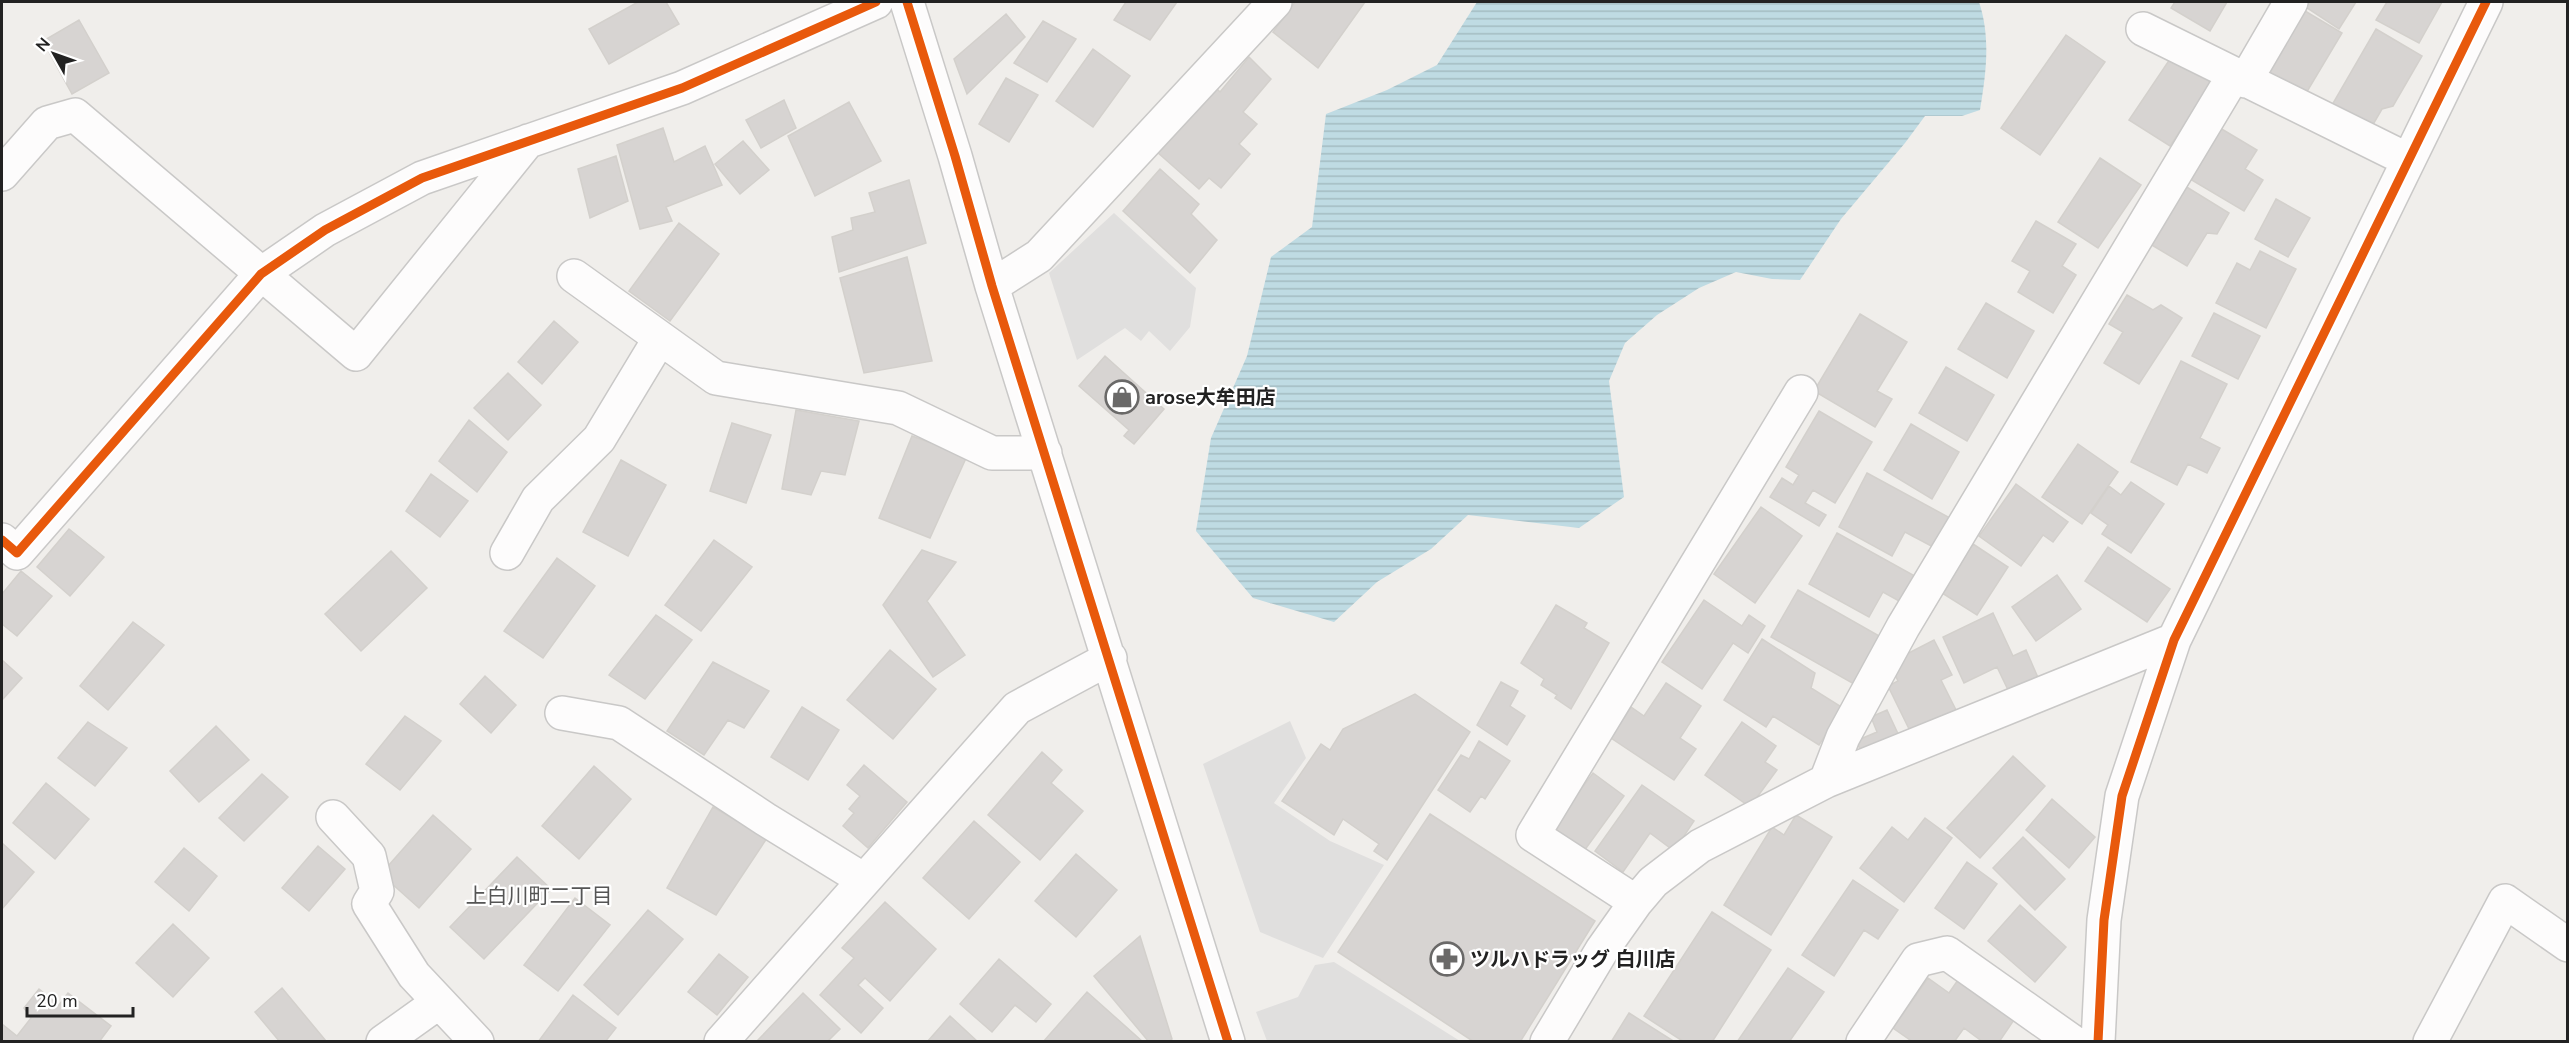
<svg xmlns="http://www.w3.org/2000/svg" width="2569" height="1043" font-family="'Nunito Sans','Noto Sans JP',sans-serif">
<defs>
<pattern id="water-rules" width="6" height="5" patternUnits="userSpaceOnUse" patternTransform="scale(1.5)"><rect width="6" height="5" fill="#bfdbe3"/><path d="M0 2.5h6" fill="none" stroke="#a4bcc2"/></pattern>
</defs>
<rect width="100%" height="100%" fill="#f0eeeb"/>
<path fill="#e0dfde" d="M1114 213 1196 288 1190 327 1170 351 1149 331 1141 341 1125 328 1077 360 1049 273Z
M1290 721 1306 758 1274 803 1330 841 1384 865 1323 958 1260 932 1203 764Z
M1334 962 1460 1041H1267L1256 1012 1298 997 1315 965Z"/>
<path fill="url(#water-rules)" d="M1477 2H1979C1991 38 1986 73 1980 110L1962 116H1925L1905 143 1841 219 1800 280 1772 279 1736 272 1699 288 1657 315 1625 343 1609 381 1624 497 1579 528 1468 515 1431 549 1377 582 1334 622 1253 598 1196 531 1211 438 1247 356 1271 257 1312 227 1326 114 1387 90 1437 65Z"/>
<path fill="#d7d4d2" stroke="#d3d0cc" stroke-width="1.5" d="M638 2H666L679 24 609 64 589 29Z
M1126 2H1177L1150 40 1114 20Z
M1295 2H1365L1318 68 1273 32Z
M2175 2H2227L2210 31 2171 8Z
M2298 2H2356L2339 29Z
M2387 2H2442L2419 43 2376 20Z
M2300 8 2342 33 2305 95 2263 70Z
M1006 14 1025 37 967 94 954 59Z
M79 20 109 73 72 94 43 41Z
M1043 21 1076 39 1047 82 1014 63Z
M2376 29 2422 56 2393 106 2382 109 2371 128 2332 105Z
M2066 35 2105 62 2040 155 2001 128Z
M1093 49 1130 76 1093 127 1056 101Z
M2172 56 2212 83 2170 146 2129 120Z
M1249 57 1271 79 1243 112 1257 124 1239 144 1250 154 1221 188 1209 178 1199 189 1157 152 1215 87 1220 92Z
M1006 78 1038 95 1009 142 979 124Z
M784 100 796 128 761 148 746 120Z
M849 102 881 161 815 196 788 136Z
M663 128 674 162 705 146 722 185 666 207 672 221 640 229 617 145Z
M2220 128 2257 150 2245 169 2263 180 2244 211 2190 179Z
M743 141 769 170 740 194 715 164Z
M616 156 628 201 590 218 578 169Z
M2100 158 2141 185 2098 248 2058 222Z
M1160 169 1199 204 1191 214 1217 240 1190 273 1123 211Z
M909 180 926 243 839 272 832 237 853 230 851 218 875 212 869 193Z
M2185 186 2229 213 2217 234 2207 233 2187 266 2150 244Z
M2276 199 2310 218 2288 257 2255 239Z
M2036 221 2076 244 2062 266 2076 275 2053 313 2018 292 2030 271 2012 261Z
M679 223 719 254 670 321 629 291Z
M2260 251 2296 269 2266 328 2216 303 2237 263 2250 270Z
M907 257 932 361 864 373 840 278Z
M2127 295 2153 310 2161 305 2182 318 2139 384 2104 363 2123 332 2109 324Z
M1986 303 2034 331 2007 378 1958 349Z
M2214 313 2260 336 2238 379 2192 356Z
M1860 314 1907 342 1877 391 1892 399 1875 427 1814 391Z
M554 321 578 342 542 384 518 362Z
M1105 356 1164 409 1134 444 1124 436 1129 430 1079 386Z
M2181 361 2227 384 2200 438 2220 448 2207 473 2188 464 2177 485 2131 462Z
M1946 367 1994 395 1967 441 1919 413Z
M508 373 541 405 508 440 474 408Z
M796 410 859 421 845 475 821 471 811 495 782 489Z
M1819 411 1872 442 1835 503 1813 490 1805 503 1826 515 1819 526 1770 497 1782 478 1793 485 1799 475 1786 467Z
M469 420 507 452 477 492 439 461Z
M732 423 771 435 746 503 710 491Z
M1911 424 1959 452 1932 499 1884 470Z
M912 436 967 456 930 538 879 518Z
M2078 444 2118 472 2082 524 2042 497Z
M621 460 666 485 628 556 583 532Z
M1867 473 1950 518 1935 548 1905 532 1892 556 1839 527Z
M431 474 468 501 440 537 406 511Z
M2131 482 2164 504 2131 553 2102 534 2108 525 2091 513 2109 486 2121 495Z
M2016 484 2068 522 2053 542 2043 535 2021 566 1979 536Z
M1761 507 1802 536 1755 603 1714 574Z
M69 529 104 557 70 596 37 567Z
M1837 533 1922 580 1908 606 1883 592 1869 617 1809 584Z
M714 540 752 567 701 631 665 605Z
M1973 544 2008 567 1977 615 1942 593Z
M2108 547 2170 589 2147 622 2085 581Z
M922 550 956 562 927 601 965 655 933 677 883 605Z
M391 551 427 588 361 651 325 614Z
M557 558 595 586 543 658 504 631Z
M21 571 52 596 17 636 2 624V594Z
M2057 575 2081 609 2036 641 2012 607Z
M1798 590 1881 637 1854 684 1771 637Z
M1704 600 1742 626 1749 615 1765 626 1748 653 1733 643 1702 689 1662 662Z
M1556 605 1587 623 1584 628 1609 643 1571 709 1555 698 1557 695 1541 685 1544 679 1521 663Z
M1993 613 2013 656 2026 650 2039 680 2010 694 1997 667 1964 683 1943 637Z
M656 615 692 640 645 699 609 675Z
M133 622 164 645 108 710 80 686Z
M1762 639 1815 673 1811 688 1843 708 1819 745 1773 716 1766 727 1724 700Z
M1934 640 1952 675 1941 680 1958 714 1913 737 1888 686 1898 681 1889 663Z
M890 650 936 689 893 739 847 700Z
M2 660 22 678 2 700Z
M713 662 769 691 744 728 728 720 704 755 667 731Z
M485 676 516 705 491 733 460 704Z
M1501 682 1518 691 1510 706 1525 716 1507 745 1477 725Z
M1666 683 1701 706 1680 738 1696 749 1674 780 1611 738 1631 707 1644 716Z
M1415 694 1470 732 1387 860 1374 851 1379 844 1343 819 1334 835 1282 801 1321 744 1330 750 1343 729Z
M802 707 839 730 808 780 771 757Z
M1887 710 1899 736 1862 753 1856 741 1877 732 1871 717Z
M405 716 441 741 400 790 366 764Z
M88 722 127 748 95 786 58 758Z
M1742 722 1776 746 1765 762 1777 770 1750 807 1705 775Z
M216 726 249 760 199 802 170 771Z
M1479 741 1510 761 1485 799 1481 796 1470 812 1438 790 1461 755 1469 759Z
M1042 752 1062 770 1051 783 1083 811 1040 860 988 815Z
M2013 756 2045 786 1980 858 1947 828Z
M864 765 907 802 868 848 843 826 854 813 849 809 860 796 847 785Z
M594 766 631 799 579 859 542 826Z
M1593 773 1624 796 1584 851 1552 828Z
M262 774 288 797 244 841 219 818Z
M46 783 89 819 55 859 13 823Z
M1642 785 1694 821 1674 851 1650 833 1623 872 1595 851Z
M2052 799 2095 837 2069 868 2026 830Z
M713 807 767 838 716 915 667 888Z
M1430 814 1595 921 1520 1042H1474L1338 952Z
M433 815 471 849 419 908 381 874Z
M1796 815 1832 837 1771 935 1724 905 1772 827 1784 835Z
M1925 818 1952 838 1904 902 1860 868 1892 827 1908 840Z
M974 821 1020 862 969 919 923 878Z
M2023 837 2065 879 2035 910 1993 868Z
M2 843 34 872 2 909Z
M318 846 345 869 309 911 282 888Z
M184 848 217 876 189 911 155 882Z
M1076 854 1117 890 1076 937 1035 901Z
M517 857 551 889 484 959 450 927Z
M1967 862 1997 884 1964 929 1935 908Z
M1853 880 1898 910 1878 939 1864 930 1834 976 1802 955Z
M575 898 610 925 558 991 524 965Z
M885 902 936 949 890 1001 865 978 858 985 883 1008 861 1033 820 995 854 958 842 948Z
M2020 905 2066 947 2035 982 1988 941Z
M648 910 683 939 618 1015 584 985Z
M1712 912 1771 950 1712 1042H1684L1644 1016Z
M173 924 209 958 173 997 136 963Z
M1140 936 1172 1039 1168 1042H1149L1094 976Z
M719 954 748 977 717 1015 688 992Z
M999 959 1051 1004 1036 1022 1015 1005 992 1032 960 1004Z
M1788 968 1824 992 1789 1042H1737Z
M1960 977 2016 1017 1999 1042H1983L1964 1028 1954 1042H1913L1893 1028 1928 978 1949 993Z
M282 988 326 1041 325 1042H280L255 1012Z
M39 989 59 1005 68 993 111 1026 99 1042H2V1024L17 1036 31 1018 24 1008Z
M1087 992 1143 1042H1043Z
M803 993 840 1029 827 1042H760L758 1040Z
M573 995 616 1028 605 1042H538Z
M1629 1013 1675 1042H1611Z
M950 1016 978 1042H927Z"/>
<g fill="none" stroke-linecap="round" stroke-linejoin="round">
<g stroke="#c9c8c7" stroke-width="36">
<path id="minor" d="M907 2 955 156 992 286 1228 1042
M2143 29 2408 160
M2245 81 2291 2
M2 174 47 123 75 115 356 354 528 141
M574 276 716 378 898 408 992 453H1045
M992 286 1039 256 1275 2
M2 540 17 553 261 274 325 230 422 178 682 88 876 2
M507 553 538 499 599 439 660 338
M562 713 619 723 765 819 864 880
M1826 781 1843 737 1903 627 2234 75
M333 817 369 856 377 891 369 904 414 975 477 1042
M1636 902 1533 835 1801 392
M383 1042 439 1002
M721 1042 1017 708 1110 658
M1547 1042 1602 950 1636 902 1653 882 1700 846 1826 781 2174 640
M1863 1042 1918 960 1947 953 2073 1042
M2098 1042 2104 920 2122 796 2174 640 2486 2
M2430 1042 2505 901 2568 945"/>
</g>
<use href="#minor" stroke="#fdfcfc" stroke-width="33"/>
<g stroke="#fff" stroke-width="13">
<path id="cycleway" d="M907 2 955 156 992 286 1228 1042
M2 540 17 553 261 274 325 230 422 178 682 88 876 2
M2098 1042 2104 920 2122 796 2174 640 2486 2"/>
</g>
<use href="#cycleway" stroke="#e8590c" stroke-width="9"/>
</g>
<defs>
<g id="shop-ring" transform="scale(1.725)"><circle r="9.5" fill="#fff" stroke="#6a6968" stroke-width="1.5"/><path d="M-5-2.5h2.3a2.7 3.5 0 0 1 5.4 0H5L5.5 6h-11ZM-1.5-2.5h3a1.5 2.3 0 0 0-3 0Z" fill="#6a6968"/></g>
<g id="pharmacy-ring" transform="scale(1.725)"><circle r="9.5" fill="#fff" stroke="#6a6968" stroke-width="1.5"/><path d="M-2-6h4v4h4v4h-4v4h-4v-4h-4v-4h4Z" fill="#6a6968"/></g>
</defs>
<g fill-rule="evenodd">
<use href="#shop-ring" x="1122" y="397"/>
<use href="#pharmacy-ring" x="1447" y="959"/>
</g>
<g text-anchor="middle" stroke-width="4.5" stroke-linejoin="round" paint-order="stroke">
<g font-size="20" font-weight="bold" fill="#222" stroke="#fff" text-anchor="start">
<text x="1145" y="404">arose大牟田店</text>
<text x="1470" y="966">ツルハドラッグ 白川店</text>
</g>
<g font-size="21" fill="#555" stroke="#fff">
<text x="539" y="903">上白川町二丁目</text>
</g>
</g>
<rect width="2569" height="1043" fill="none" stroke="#222222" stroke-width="6"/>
<g transform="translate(54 54) rotate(310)" stroke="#ffffff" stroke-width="4.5" paint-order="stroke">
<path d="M0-4.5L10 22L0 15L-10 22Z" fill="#222222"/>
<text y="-9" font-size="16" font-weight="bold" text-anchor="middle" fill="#222222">N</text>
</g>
<path d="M27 1007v9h106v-9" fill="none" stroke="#222222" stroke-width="3"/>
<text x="36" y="1007" font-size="18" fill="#222222" stroke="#ffffff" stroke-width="4.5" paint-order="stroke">20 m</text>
</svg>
